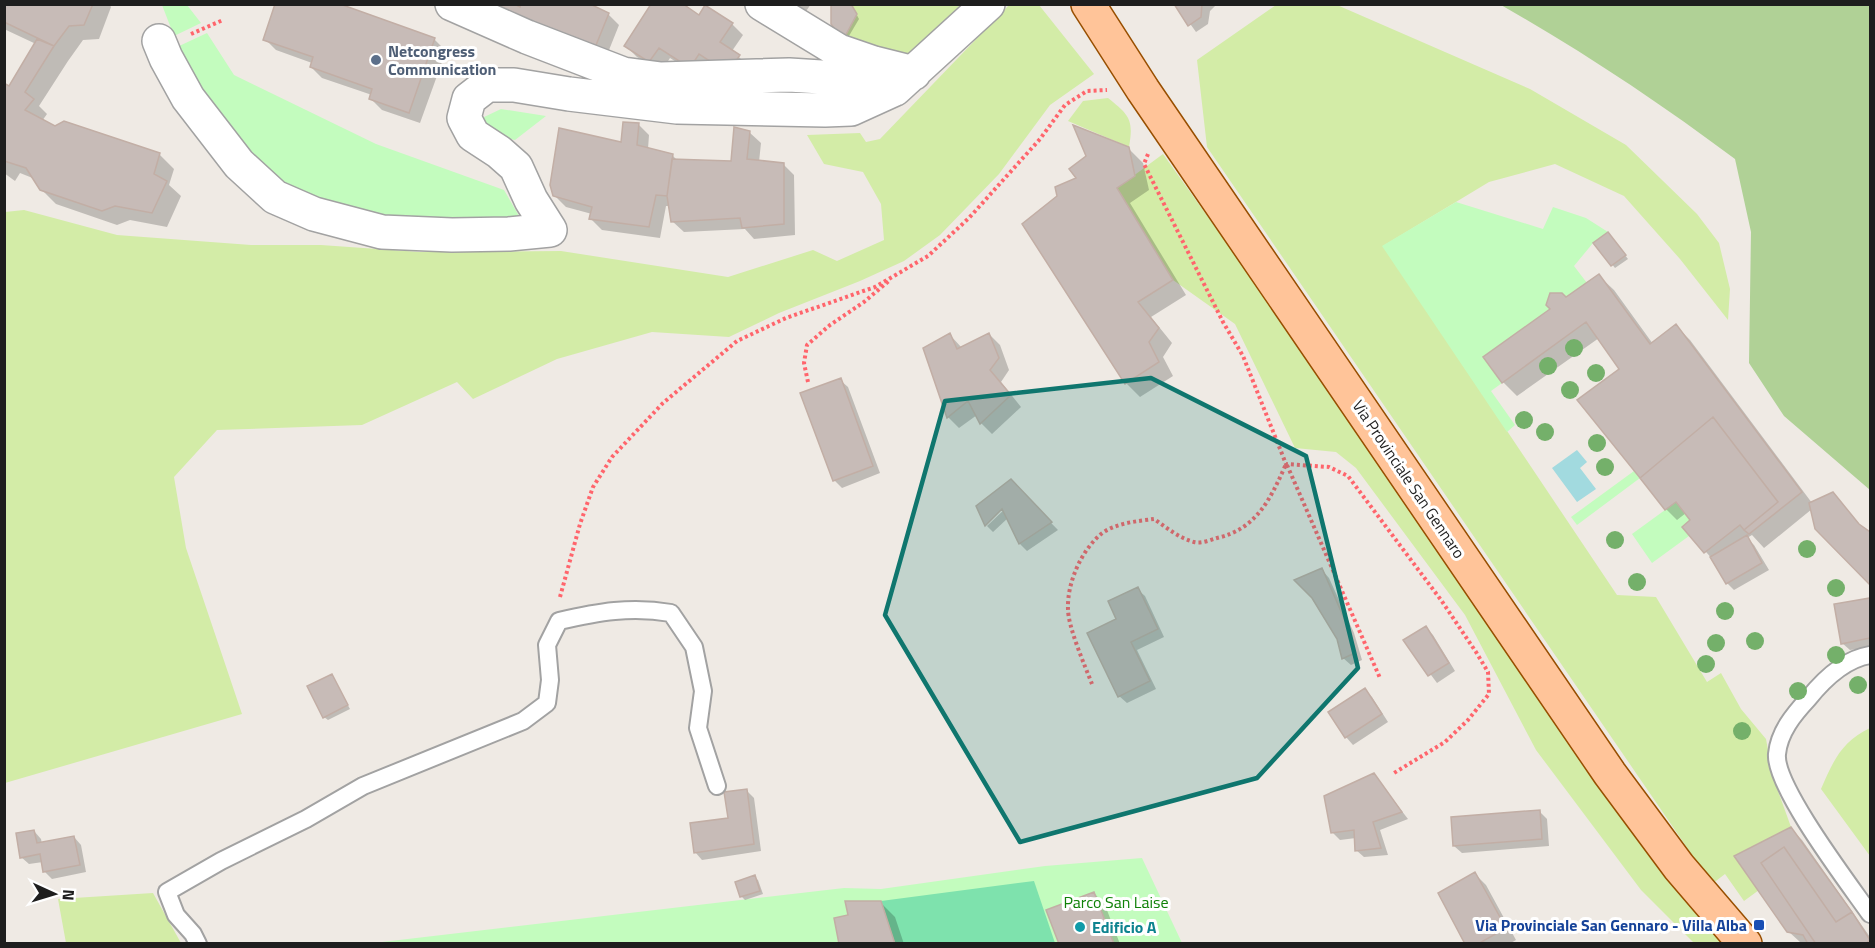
<svg xmlns="http://www.w3.org/2000/svg" width="1875" height="948" font-family="'Titillium Web',sans-serif">
<rect width="100%" height="100%" fill="#efeae4"/>
<path fill="#d3eca7" d="M851 5H960L915 55 843 40 857 15Z
M1009 5H1039L1094 74 1050 105 999 174 940 235 904 261 860 281 779 313 729 337 652 332 557 359 473 399 457 382 362 425 217 430 174 477 186 548 242 714 5 783V212L24 210 117 235 251 245H321L420 252 561 251 728 277 813 250 837 261 884 240 881 204 863 172 824 164 807 135 860 133 866 142 880 139Z
M1276 5H1337L1530 89 1626 145 1697 214 1719 243 1730 289 1728 320 1680 259 1624 196 1555 164 1489 182 1383 246 1617 595 1656 597 1707 682 1721 673 1741 709 1766 739 1773 777 1791 827 1735 856 1759 890 1744 901 1725 874 1712 884 1207 147 1197 60Z
M1108 98C1129 115 1134 119 1129 147L1068 121 1083 101Z
M1163 154 1726 943H1694L1641 890 1536 750 1465 615 1356 468 1336 452 1295 448 1235 324 1173 280 1117 188Z
M1870 728V856L1821 789C1833 761 1842 741 1870 728Z
M153 893 181 943H64H66L58 899Z"/>
<path fill="#b0d196" d="M1501 5H1870V490L1784 416 1749 363 1751 232 1735 159C1660 103 1582 51 1501 5Z"/>
<path fill="#c3fcbe" d="M162 5H187L201 23 174 36Z
M207 33 234 75 376 144 504 190 522 221 401 223 324 206 274 183 187 72 177 47Z
M501 109 546 116 515 140 487 133 482 118Z
M1456 202 1543 229 1553 207 1586 218 1608 232 1593 243 1574 266 1587 283 1566 297 1562 293H1550L1546 305 1550 309 1483 357 1502 383 1491 391 1515 425 1507 432 1382 246Z
M1634 471 1640 478 1577 525 1571 517Z
M1676 502 1690 520 1689 536 1652 563 1632 534Z
M1142 858 1182 943 365 944 844 888 881 889 1045 866Z"/>
<path fill="#7ee2ad" d="M1034 881 1055 943H895L881 901Z"/>
<path fill="#a2dadf" d="M1577 450 1587 462 1580 468 1596 489 1577 502 1552 468Z"/>
<path fill="#0003" d="M4 4H109L111 7 99 39 83 40 68 61 39 106 47 114 42 121 55 128 64 122 160 155 174 169 169 185 181 196 167 227 130 220 117 225 56 204 41 189 35 179 20 173 15 181 4 173V85L10 88 36 44 4 29Z
M336 4 435 40 446 51 420 123 382 110 371 99 372 95 322 78 311 67 312 63 276 50 265 39Z
M476 4H510L521 9 608 14 619 25 603 65Z
M775 4H811L800 20Z
M833 4H851L859 19 846 41Z
M1176 4H1217L1210 11 1208 24 1196 32Z
M700 17 732 24 743 35 732 51 750 67 701 78 670 58 661 72 637 57 626 46Z
M638 124 649 135 648 149 672 155 677 160 732 163 749 132 761 143 759 162 783 164 794 175 795 235 754 239 745 229 684 232 672 221 670 206H666L660 238 602 230 591 219 592 214 566 207 554 195 623 144Z
M1128 148 1143 163 1149 190 1130 203 1186 295 1151 317 1172 343 1163 357 1173 376 1140 397 1126 383 1078 179Z
M1611 237 1628 259 1615 268 1595 243Z
M1599 276 1614 290 1653 344 1676 326 1690 340 1812 503 1833 494 1863 529 1870 534V583L1816 529 1812 509 1764 548 1752 535 1747 538 1754 545 1769 570 1734 590 1727 583 1714 561 1684 527 1693 521 1686 513 1677 520 1666 509 1621 369 1599 338 1517 396 1503 382 1566 299Z
M989 334 1000 345 1009 370 1001 382 1021 407 992 434 981 423 977 415 959 428 948 417 925 348 950 335 962 348Z
M840 380 848 387 880 473 842 488 834 480Z
M1010 481 1058 530 1027 551 1020 544 1008 518 993 532 987 526 1009 505 1007 503 987 522V525L978 507Z
M1322 570 1329 578 1354 633 1362 660 1351 665 1343 658 1338 639 1314 597Z
M1137 589 1145 596 1164 637 1137 650 1156 689 1127 703 1119 696 1118 620Z
M1870 599V647L1850 650 1842 643 1836 606Z
M1425 627 1433 635 1455 671 1437 683 1405 640Z
M332 676 350 709 328 720 324 717Z
M1364 690 1372 697 1388 722 1353 745 1346 737Z
M1374 775 1408 819 1380 830 1388 855 1364 857 1356 850V838L1340 840 1332 832Z
M746 790 754 798 761 851 702 860 695 852 730 819Z
M1539 811 1547 819 1549 846 1462 853 1454 846Z
M1791 829 1802 840 1870 937V944H1806L1800 942 1788 931Z
M34 831 41 839 42 844 74 837 81 845 86 872 52 879 45 872 43 862 29 864 21 857Z
M1475 874 1486 885 1516 940 1509 944H1467Z
M754 877 758 880 763 894 745 900 741 896Z
M1094 893 1105 905 1120 944H1060Z
M881 903 895 917 904 944H840L849 916Z"/>
<path fill="#c7bbb7" stroke="#c2aea5" stroke-width="1.5" d="M4 4H93L84 25 69 26 54 46 4 22Z
M275 4H340L435 38 409 113 369 99 372 89 310 67 313 57 263 40Z
M502 4H514L520 7 521 4H590L609 13 592 55 498 15Z
M651 4H683L699 15 705 5 733 23 720 42 740 55 728 73 699 54 690 68 659 48 649 62 624 46Z
M831 4H851L857 14 843 40 831 24Z
M1174 4H1202L1201 17 1188 26Z
M37 39 54 46 25 92 34 99 25 110 55 126 64 121 160 153 154 174 167 181 152 213 115 206 102 211 40 190 26 168 4 161V83L9 86Z
M623 122 639 123 637 145 673 154 667 196 656 195 649 227 589 219 592 207 553 196 550 185 559 128 621 142Z
M1073 125 1129 147 1135 176 1117 188 1173 280 1138 302 1159 328 1149 342 1159 362 1125 384 1022 224 1057 196 1055 187 1076 178 1069 169 1086 156Z
M734 127 750 131 747 159 784 163V224L742 228 740 218 671 222 667 196 672 159 731 161Z
M1608 232 1626 255 1611 266 1593 243Z
M1599 274 1650 344 1676 324 1802 492 1749 534 1744 530 1778 502 1713 417 1640 478 1577 400 1619 369 1586 322 1502 383 1483 357 1550 309 1546 305 1550 293H1562L1566 297Z
M950 333 957 349 989 333 999 358 990 370 1011 395 980 424 968 401 947 418 923 348Z
M841 378 873 466 833 481 800 393Z
M1713 417 1778 502 1744 530 1740 525 1704 553 1682 527 1690 520 1676 502 1665 510 1640 478Z
M1011 479 1052 522 1019 544 1002 509 985 526 976 506Z
M1833 492 1859 524 1870 532V585L1815 529 1809 503Z
M1747 535 1762 563 1726 584 1710 557Z
M1322 568 1347 625 1355 653 1342 659 1337 639 1312 598 1294 580Z
M1138 587 1158 629 1131 642 1150 681 1118 697 1087 633 1116 619 1108 601Z
M1870 598V638L1841 644 1834 604Z
M1426 626 1449 663 1428 676 1403 640Z
M332 674 348 705 323 718 307 686Z
M1365 688 1382 714 1345 738 1328 712Z
M1374 773 1402 812 1373 822 1381 848 1355 851 1354 830 1331 833 1324 796Z
M747 789 754 844 694 853 690 823 728 818 724 792Z
M1540 810 1542 839 1453 846 1451 817Z
M1791 827 1852 912 1836 922 1784 847 1761 863 1816 944H1808L1803 935 1787 932 1734 856Z
M34 830 37 843 74 836 80 865 43 872 40 854 20 858 16 833Z
M1784 847 1836 922 1852 912 1870 940 1865 944H1816L1761 863Z
M1475 872 1506 928 1478 944H1465L1438 893Z
M755 875 760 891 740 897 735 882Z
M1094 892 1114 944H1059L1046 910Z
M845 901H881L895 944H839L834 918 848 915Z"/>
<g fill="none" stroke-linecap="round" stroke-linejoin="round">
<g stroke="#a2a2a2" stroke-width="20">
<path id="lane" d="M1870 655C1845 659 1824 679 1808 699 1794 714 1779 732 1777 754 1774 786 1849 884 1870 914
M198 944 193 934 176 915 167 892 221 861 306 819 363 786 523 721 547 703 550 680 547 645 559 621C598 612 631 606 671 613L694 647 703 691 698 728 717 786"/>
</g>
<g stroke="#a2a2a2" stroke-width="36">
<path id="street" d="M452 4 527 37 623 74 661 79 789 75 821 77 895 89
M762 4 839 51 874 63 914 73
M159 41 166 58 188 98 239 164 275 197 314 214 382 232 452 235 509 234 550 230 531 200 516 167 499 152 473 135 464 118 469 99 487 85H514L569 94 677 107 825 110 851 109 895 89 988 4"/>
</g>
<g stroke="#984f00" stroke-width="36">
<path id="primary" d="M1088 4 1143 90 1610 774 1679 867 1745 944"/>
</g>
<path stroke="#ff656c" stroke-width="4" stroke-dasharray="3 3" stroke-linecap="butt" d="M191 34 223 20
M1148 154 1144 164 1223 322 1243 356 1286 464 1329 467 1348 476 1441 600 1476 652 1488 672 1489 694 1468 720 1445 742 1394 773
M808 382 804 363 807 345 830 325 864 302 890 280
M1287 465 1380 678
M560 597 580 524 593 487 612 457 663 403 737 341 786 318 875 287 928 256 969 218 1040 139 1065 105 1087 91 1107 90
M1092 684C1085 666 1068 627 1068 609 1067 583 1081 551 1101 534 1115 523 1138 521 1154 519 1167 528 1179 538 1194 542 1201 544 1210 540 1217 538 1257 529 1271 498 1286 464"/>
<use href="#lane" stroke="#fff" stroke-width="16"/>
<use href="#street" stroke="#fff" stroke-width="33"/>
<use href="#primary" stroke="#ffc499" stroke-width="33"/>
</g>
<g fill="#74b06a">
<circle cx="1574" cy="348" r="9"/>
<circle cx="1548" cy="366" r="9"/>
<circle cx="1596" cy="373" r="9"/>
<circle cx="1570" cy="390" r="9"/>
<circle cx="1524" cy="420" r="9"/>
<circle cx="1545" cy="432" r="9"/>
<circle cx="1597" cy="443" r="9"/>
<circle cx="1605" cy="467" r="9"/>
<circle cx="1615" cy="540" r="9"/>
<circle cx="1807" cy="549" r="9"/>
<circle cx="1637" cy="582" r="9"/>
<circle cx="1836" cy="588" r="9"/>
<circle cx="1725" cy="611" r="9"/>
<circle cx="1755" cy="641" r="9"/>
<circle cx="1716" cy="643" r="9"/>
<circle cx="1836" cy="655" r="9"/>
<circle cx="1706" cy="664" r="9"/>
<circle cx="1858" cy="685" r="9"/>
<circle cx="1798" cy="691" r="9"/>
<circle cx="1742" cy="731" r="9"/>
</g>
<path fill="#0f766e" fill-opacity="0.2" stroke="#0f766e" stroke-width="4.5" stroke-linejoin="round" d="M1151 378 1306 456 1358 668 1257 778 1020 842 885 615 945 401Z"/>
<circle fill="#5c6f8a" stroke="#fff" stroke-width="2" cx="376" cy="60" r="6"/>
<rect fill="#1a4fb4" stroke="#fff" stroke-width="2" x="1753" y="919" width="12" height="12" rx="3"/>
<circle fill="#0f9aa8" stroke="#fff" stroke-width="2" cx="1080" cy="927" r="6"/>
<g text-anchor="middle" stroke-width="6" stroke-linejoin="round" paint-order="stroke">
<g font-size="16" font-weight="bold" fill="#4e5e75" stroke="#fff" text-anchor="start">
<text x="388" y="57">Netcongress<tspan x="388" dy="18">Communication</tspan></text>
</g>
<g font-size="16" fill="#1e1e1e" stroke="#fff">
<text transform="translate(1409 479) rotate(56)" y="6">Via Provinciale San Gennaro</text>
</g>
<g font-size="16" fill="#0f8107" stroke="#fff">
<text x="1116" y="908">Parco San Laise</text>
</g>
<g font-size="16" font-weight="bold" fill="#164399" stroke="#fff" text-anchor="end">
<text x="1747" y="931">Via Provinciale San Gennaro - Villa Alba</text>
</g>
<g font-size="16" font-weight="bold" fill="#0d838f" stroke="#fff" text-anchor="start">
<text x="1092" y="933">Edificio A</text>
</g>
</g>
<rect width="1875" height="948" fill="none" stroke="#1e1e1e" stroke-width="12"/>
<g transform="translate(54 894) rotate(94)" stroke="#ffffff" stroke-width="4.5" paint-order="stroke">
<path d="M0-4.5L10 22L0 15L-10 22Z" fill="#1e1e1e"/>
<text y="-9" font-size="16" font-weight="bold" text-anchor="middle" fill="#1e1e1e">N</text>
</g>
</svg>
